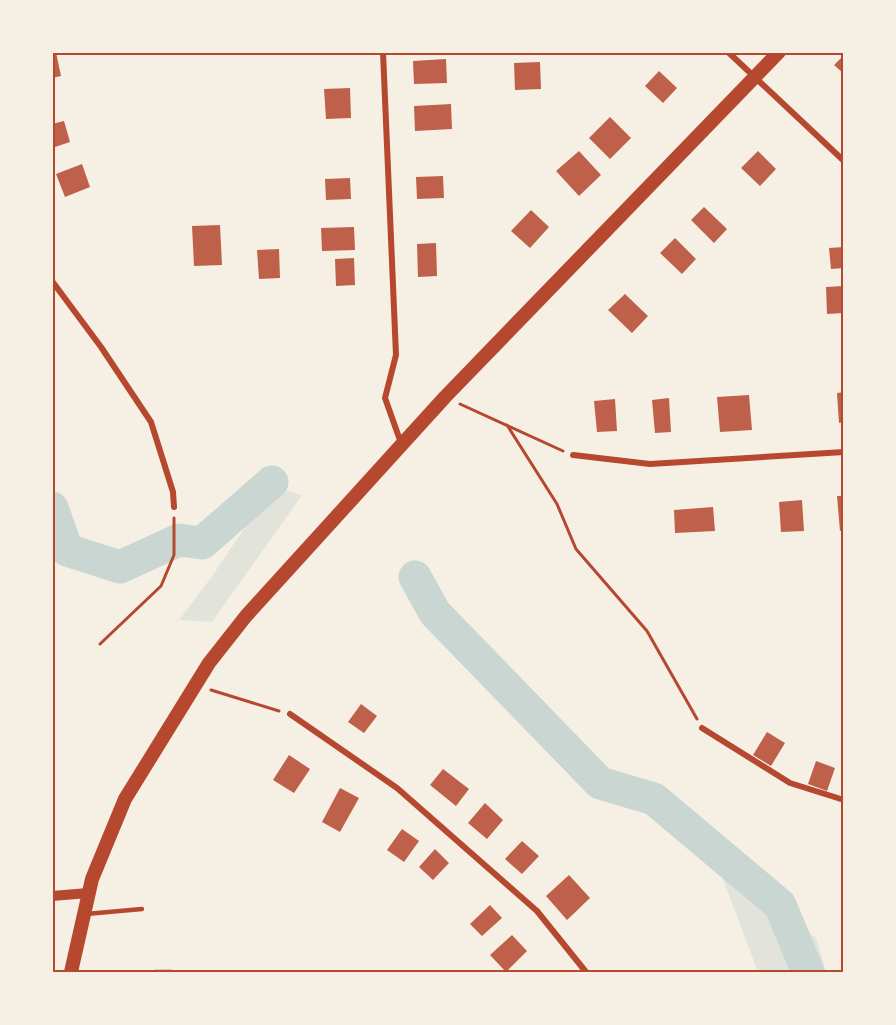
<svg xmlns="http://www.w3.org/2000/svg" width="896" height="1025" font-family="Arial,sans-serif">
<rect width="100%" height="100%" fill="#f6efe4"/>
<path fill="#e2e4dc" d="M281 489 302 495 212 622 179 620 213 575 260 505Z
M723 879 816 938 826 972H758Z"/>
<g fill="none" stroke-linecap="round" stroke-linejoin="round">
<path stroke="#c9d6d2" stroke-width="33" d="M52 508 67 550 120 567 179 540 202 543 272 482
M415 577 435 613 600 783 654 799 780 905 808 972"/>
</g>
<path fill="#bf614a" d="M52 52H56L61 76 52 78Z
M844 55V74L834 65Z
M446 59 447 83 414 84 413 61Z
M540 62 541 89 515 90 514 63Z
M659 71 677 88 663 103 645 86Z
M350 88 351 118 326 119 324 89Z
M451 104 452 129 415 131 414 106Z
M610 117 631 138 610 159 589 138Z
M64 121 70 142 52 148V124Z
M579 151 601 175 579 196 556 171Z
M758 151 776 169 760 186 741 168Z
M82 164 90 187 65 197 56 174Z
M443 176 444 198 417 199 416 177Z
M350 178 351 199 326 200 325 179Z
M704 207 727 229 714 243 691 220Z
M531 210 549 227 530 248 511 231Z
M220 225 222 265 194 266 192 226Z
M354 227 355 250 322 251 321 228Z
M675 238 696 259 682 274 660 253Z
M436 243 437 276 418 277 417 244Z
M844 247V268L831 269 829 248Z
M279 249 280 278 259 279 257 250Z
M354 258 355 285 336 286 335 259Z
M844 286V313L827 314 826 287Z
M625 294 648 316 632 333 608 310Z
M844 392V422L839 423 837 393Z
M749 395 752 430 720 432 717 397Z
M669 398 671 432 655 433 652 400Z
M615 399 617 431 597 432 594 401Z
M837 496H844V530L840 531Z
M802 500 804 531 781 532 779 502Z
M713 507 715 531 675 533 674 510Z
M361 704 377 716 364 733 348 722Z
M767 732 785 743 771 766 753 755Z
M289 755 310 769 294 793 273 780Z
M816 761 835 768 827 791 808 784Z
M443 769 469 789 456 806 430 785Z
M340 788 359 798 340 832 322 822Z
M485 803 503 820 487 839 468 823Z
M402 829 419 841 404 862 387 850Z
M522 841 539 856 522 874 505 859Z
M435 849 449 863 433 880 419 867Z
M569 875 590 898 567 920 546 896Z
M490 905 502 918 482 936 470 924Z
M512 935 527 951 506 972 490 955Z"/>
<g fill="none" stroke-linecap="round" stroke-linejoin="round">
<path stroke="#b5482f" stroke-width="3" d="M460 404 563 451
M507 425 557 504 576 549 647 631 697 719
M100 644 161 586 174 555V518
M211 690 279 711"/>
<path stroke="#b5482f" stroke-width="4.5" d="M86 914 142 909
M155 972H172"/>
<path stroke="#b5482f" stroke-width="6" d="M383 52 396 355 385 398 401 443
M728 52 844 161
M52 281 101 347 151 422 173 492 174 507
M573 455 650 464 844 452
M290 714 397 788 537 911 586 972
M702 728 790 783 844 800"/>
<path stroke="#b5482f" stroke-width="10" d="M52 896 88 893"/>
<path stroke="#b5482f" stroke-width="14" d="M71 972 92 879 125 799 209 663 246 616 445 397 779 52"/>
</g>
<rect width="896" height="1025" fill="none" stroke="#f6efe4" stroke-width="108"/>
<rect x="54" y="54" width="788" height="917" fill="none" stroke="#b5482f" stroke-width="2"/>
</svg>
